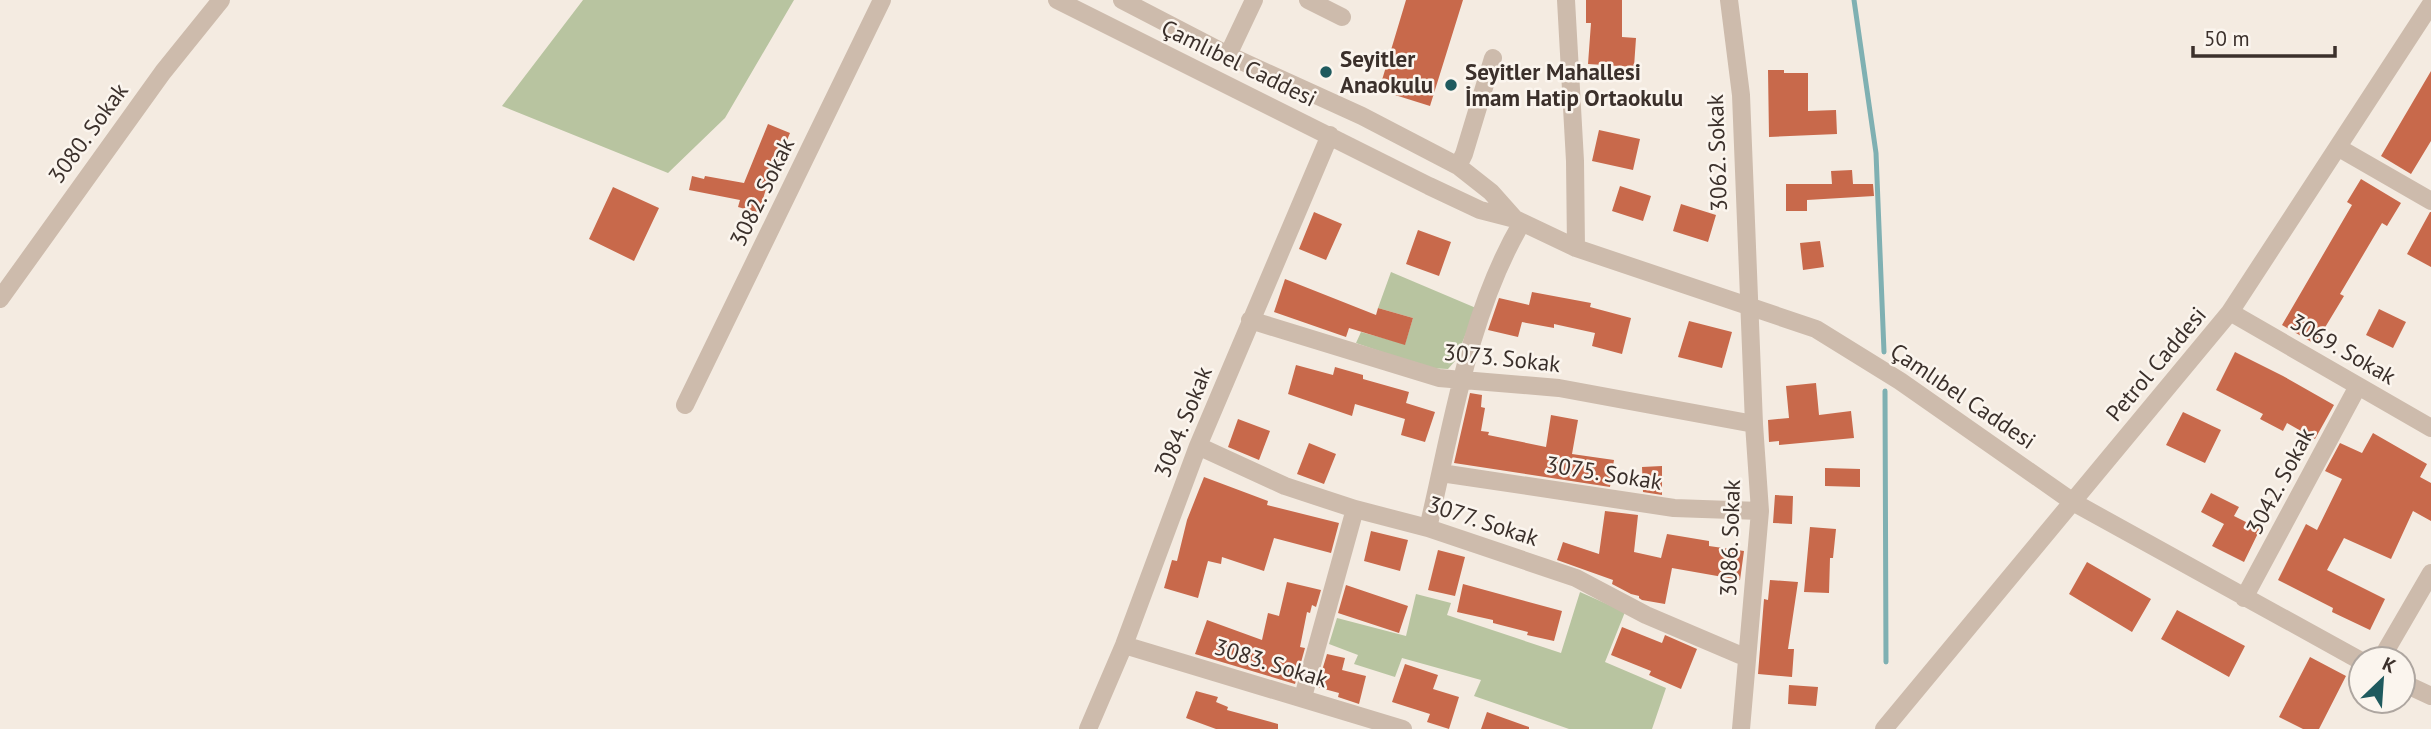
<svg xmlns="http://www.w3.org/2000/svg" width="2431" height="729" font-family="'PT Sans',sans-serif">
<rect width="100%" height="100%" fill="#f4ebe1"/>
<path fill="#b8c4a0" d="M583 0H794L725 118 668 173 502 106Z
M1391 272 1476 308 1455 361 1448 369 1428 368 1356 343 1361 332 1405 344 1413 318 1378 308Z
M1580 592 1625 612 1605 662 1666 688 1652 729H1569L1474 696 1481 680 1402 658 1395 677 1354 664 1358 655 1329 644 1337 618 1406 636 1416 594 1451 603 1447 615 1561 653Z"/>
<g fill="none" stroke-linecap="round" stroke-linejoin="round">
<path stroke="#7fb0b2" stroke-width="5" d="M1854 0 1876 153 1884 352
M1885 391 1886 662"/>
</g>
<path fill="#c8694b" d="M1406 0H1463L1430 106 1379 90Z
M1586 0H1622V37L1636 38 1634 67 1588 64 1591 23H1586Z
M1768 70H1784V73H1808V111L1836 110 1837 134 1769 137Z
M2431 71V141L2411 174 2381 156Z
M768 124 790 133 775 169 772 168 759 213 738 207 740 200 689 190 692 176 704 179 705 176 744 183Z
M1599 130 1640 139 1633 170 1592 161Z
M1852 170 1853 184H1873L1874 196 1807 200V211H1786V184H1832L1831 171Z
M2361 179 2401 203 2387 226 2382 223 2340 294 2344 296 2315 344 2282 325 2352 205 2347 202Z
M1620 186 1651 196 1643 221 1612 211Z
M613 187 659 208 634 261 589 239Z
M1681 204 1716 215 1708 242 1673 231Z
M1314 212 1342 224 1326 260 1299 249Z
M2430 212H2431V267L2407 254Z
M1418 230 1451 242 1439 276 1406 264Z
M1820 241 1824 267 1803 270 1800 243Z
M1285 279 1376 315 1378 308 1413 318 1405 345 1349 328 1346 337 1274 312Z
M1532 292 1591 303 1590 307 1631 318 1622 354 1592 346 1595 333 1554 324V328L1522 322 1518 337 1488 330 1499 298 1529 305Z
M2379 309 2406 322 2393 348 2366 335Z
M1689 321 1732 332 1722 368 1678 357Z
M2235 352 2283 376 2334 405 2315 439 2287 423 2283 431 2260 419 2263 414 2216 390Z
M1296 365 1333 375 1335 367 1363 375V379L1409 392 1406 403 1435 412 1425 442 1401 435 1405 419 1355 404 1352 416 1288 394Z
M1816 383 1819 415 1851 411 1854 438 1779 445V441L1769 442 1768 420 1789 418 1786 386Z
M1470 393 1482 395 1481 407 1485 408 1481 431 1489 432 1488 435 1546 447 1551 415 1578 420 1572 454 1614 460 1610 487 1454 463Z
M2183 412 2221 430 2205 463 2166 445Z
M1238 419 1270 431 1259 460 1228 447Z
M2373 433 2427 464 2420 477 2431 483V521L2413 511 2391 559 2344 538 2327 570 2385 599 2370 630 2332 612 2333 608 2278 580 2306 524 2317 530 2342 479 2325 471 2340 443 2362 453Z
M1309 443 1336 454 1324 484 1297 474Z
M1662 466V495L1643 492 1642 467Z
M1825 468 1860 469V487L1825 486Z
M1204 477 1268 501 1267 505 1339 523 1331 553 1274 538 1264 571 1222 557 1221 564 1208 561 1198 598 1164 588 1172 560 1177 561 1187 520Z
M2211 493 2239 507 2234 516 2260 529 2244 562 2212 546 2224 524 2201 512Z
M1775 495 1793 496 1792 524 1773 523Z
M1605 511 1638 515 1634 552 1661 558 1667 534 1709 541V546L1744 551 1740 580 1672 568 1665 604 1642 600 1639 598V596L1631 594 1612 584 1613 580 1557 560 1563 542 1599 554Z
M1810 527 1836 529 1833 558H1830L1829 593 1804 592Z
M1371 531 1408 540 1400 571 1364 561Z
M1438 550 1465 557 1455 596 1428 590Z
M2087 562 2151 599 2132 632 2069 594Z
M1770 580 1798 582 1788 649H1794L1792 677 1758 674 1764 599 1768 600Z
M1287 582 1321 590 1316 607 1312 605 1310 613 1307 612 1300 647 1305 648 1295 684 1195 654 1207 620 1262 640 1268 613 1279 616Z
M1463 584 1562 611 1554 641 1527 635 1528 632 1493 623V620L1457 612Z
M1346 585 1408 606 1399 633 1338 613Z
M2177 610 2245 646 2229 677 2161 639Z
M1622 627 1662 643 1665 635 1697 649 1681 689 1649 675 1651 671 1611 655Z
M1327 654 1345 658 1342 670 1366 676 1359 704 1338 697 1339 693 1317 687Z
M2310 657 2346 676 2319 729H2303L2279 717Z
M1405 664 1438 675 1433 689 1459 697 1449 729 1427 722 1430 714 1392 702Z
M1789 685 1818 687 1816 706 1788 704Z
M1196 691 1218 697 1216 702 1228 707 1227 710 1278 724V729H1216L1186 718Z
M1487 712 1529 727V729H1481Z"/>
<g fill="none" stroke-linecap="round" stroke-linejoin="round">
<path stroke="#cdbbac" stroke-width="18" d="M1057 0 1429 186 1480 210 1515 219 1491 192 1458 166 1362 116 1228 55 1122 0
M1308 0 1342 17
M1566 0 1575 161 1576 248
M1729 0 1741 95 1754 424 1760 511 1741 729
M1228 55 1254 0
M2339 148 2431 201
M1458 166 1464 154 1493 58
M1515 219 1576 248 1816 329 1900 381 2073 502 2361 661
M0 299 163 72 221 0
M2230 312 2431 428
M1250 320 1439 378 1559 388 1754 424
M685 405 882 0
M1198 446 1285 486 1355 509 1428 528 1576 578 1646 615 1747 658
M1441 473 1674 508 1760 511
M1428 528C1452 427 1468 315 1521 224
M2244 598 2358 386
M1124 645 1403 729
M2381 659 2431 573
M2403 683 2431 696
M1303 697 1355 509
M1088 729 1124 645 1198 446 1330 135
M1884 729 2230 312 2431 4"/>
</g>
<g fill="#1f5a5e" stroke="#fbf5ee" stroke-width="2.5">
<circle cx="1326" cy="72" r="7"/>
<circle cx="1451" cy="85" r="7"/>
</g>
<g text-anchor="middle" stroke-width="5" stroke-linejoin="round" paint-order="stroke">
<g font-size="23" font-weight="bold" fill="#3b302b" stroke="#fbf5ee" text-anchor="start">
<text x="1340" y="67">Seyitler<tspan x="1340" dy="26">Anaokulu</tspan></text>
<text x="1465" y="80">Seyitler Mahallesi<tspan x="1465" dy="26">İmam Hatip Ortaokulu</tspan></text>
</g>
<g font-size="23" fill="#3b302b" stroke="#fbf5ee">
<text transform="translate(1239 63) rotate(26)" y="8">Çamlıbel Caddesi</text>
<text transform="translate(88 133) rotate(-54)" y="8">3080. Sokak</text>
<text transform="translate(1717 153) rotate(-92)" y="8">3062. Sokak</text>
<text transform="translate(762 192) rotate(-64)" y="8">3082. Sokak</text>
<text transform="translate(2343 349) rotate(30)" y="8">3069. Sokak</text>
<text transform="translate(1502 358) rotate(6)" y="8">3073. Sokak</text>
<text transform="translate(2156 364) rotate(-50)" y="8">Petrol Caddesi</text>
<text transform="translate(1963 396) rotate(34)" y="8">Çamlıbel Caddesi</text>
<text transform="translate(1183 422) rotate(-68)" y="8">3084. Sokak</text>
<text transform="translate(1604 473) rotate(9)" y="8">3075. Sokak</text>
<text transform="translate(2280 481) rotate(-62)" y="8">3042. Sokak</text>
<text transform="translate(1483 521) rotate(18)" y="8">3077. Sokak</text>
<text transform="translate(1730 538) rotate(-88)" y="8">3086. Sokak</text>
<text transform="translate(1271 663) rotate(17)" y="8">3083. Sokak</text>
</g>
</g>
<g transform="translate(2382 680) rotate(25)"><circle r="33" fill="#fbf5ee" stroke="#aea6a0" stroke-width="2"/>
<path d="M0-5L12 26L0 18L-12 26Z" fill="#1f5a5e"/>
<text y="-10" font-size="19" font-weight="bold" text-anchor="middle" fill="#3b302b">K</text>
</g>
<path d="M2193 46v10h142v-10" fill="none" stroke="#3b302b" stroke-width="3.5"/>
<text x="2204" y="46" font-size="21" fill="#3b302b" stroke="#fbf5ee" stroke-width="5" paint-order="stroke">50 m</text>
</svg>
